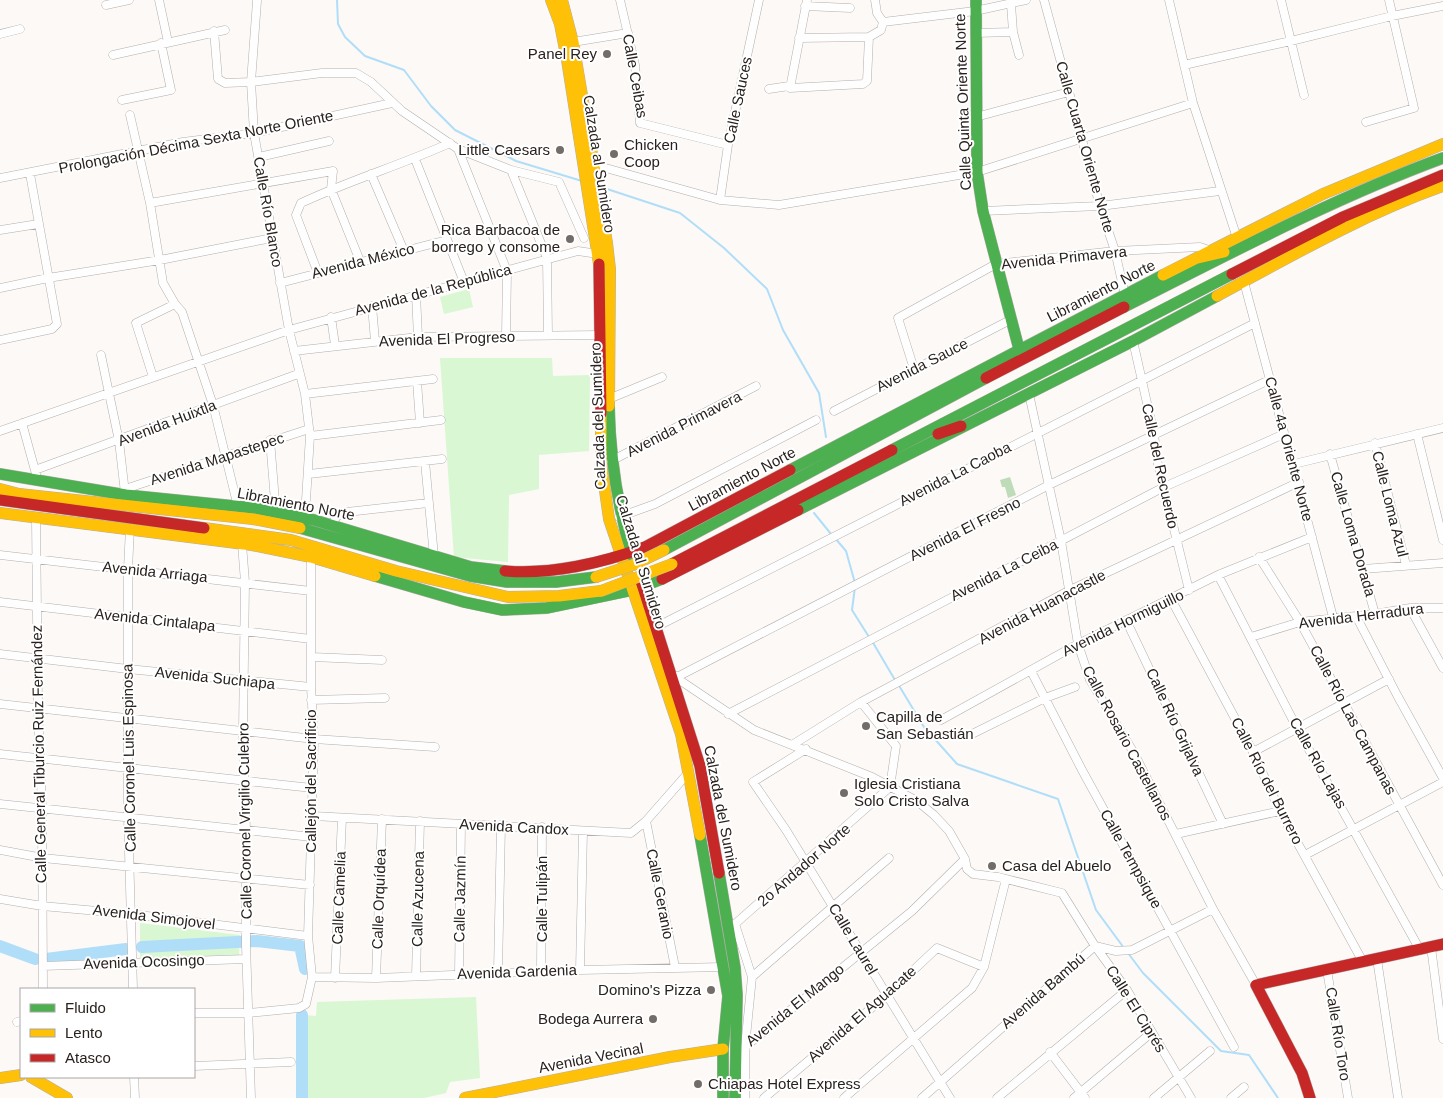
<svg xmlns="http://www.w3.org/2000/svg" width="1443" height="1098" font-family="Arial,sans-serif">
<rect width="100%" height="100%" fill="#fcf9f7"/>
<path fill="#d8f7d2" d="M469 289 473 307 444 314 440 297Z
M440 358H552L553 376 590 375 589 451 539 455V489L509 495 508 562 454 557Z
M140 923 240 935 239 955 140 958Z
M476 997 480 1078 450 1082 446 1093 424 1098H303L304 1015 316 1016 317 1002Z"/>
<path fill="#bedcb8" d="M1010 477 1016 495 1008 498 1005 487H1002L1000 480Z"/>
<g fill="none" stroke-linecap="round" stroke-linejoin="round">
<path stroke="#b0def8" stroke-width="2" d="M337 0 338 24 345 37 365 56 404 70 431 106 455 130 516 161 582 181
M601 187 680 213 724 248 767 289 783 330 819 393 826 437
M814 513 831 534
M835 538 846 551 855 583
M855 587 852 610 869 637
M872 641 895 680
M898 684 924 727 957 764 1058 799 1096 910 1124 948
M1128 953 1143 973 1221 1051 1249 1055 1278 1098"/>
<path stroke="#b0def8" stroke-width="12" d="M0 946 35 959
M142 947 257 941 300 946 305 969
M46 959 126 949
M302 1098V1015"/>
<g stroke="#b3aeab" stroke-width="9">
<path id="street" d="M159 0 168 42
M620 0 635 65 640 123 728 145
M807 0 790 88 863 84 867 81 869 37
M875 0 877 13 883 22
M1044 0 1100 206 1115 251 1125 295
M1169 0 1193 103 1237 238
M1281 0 1304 95
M257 1 251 82 254 133 289 330 305 394 310 436 306 500
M1011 4 1013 32
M106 5 129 0
M805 6 850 8
M883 22 975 11 1026 0
M214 31 218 79 225 83 251 82 322 73H356L371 82 402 111 458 149 511 170 559 182 584 238
M975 33 1013 32 1019 55
M0 34 20 29
M799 38 869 37 881 30 883 22
M573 42 628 33
M113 55 225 30
M1184 65 1291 41 1392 16 1443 6
M769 89 789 86
M122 100 171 90 161 43
M130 115 150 203 163 283 175 304 182 312 213 405 238 507
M976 117 1069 92
M1366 122 1414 108 1389 0
M458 149 507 271 506 336
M259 157 329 141
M415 159 464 282
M595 165 720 200 779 205 977 172 1193 103
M511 170 547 258 548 335
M371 174 404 251
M0 178 183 142 254 133 392 103
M720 200 728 145 759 0
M150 203 333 171 331 189 360 261
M983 211 1100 206 1220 191
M0 230 38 224
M318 273 296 215 301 203C350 180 401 165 450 143
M1244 282 1333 617
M280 283 447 240
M0 288 48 278 160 260 272 238
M416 295 418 337
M372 306 375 341
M331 317 335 345
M0 340 52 329 57 324 30 174
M1133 341 1154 434 1157 460 1189 590
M294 351 418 337 601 335
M101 355 119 441 125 493
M914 369 898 318 996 264 1115 251 1200 247 1212 251
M153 377 136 323 175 304
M417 381 420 423
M305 394 433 379
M1029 394 1061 541 1078 644 1090 680 1134 753 1213 909 1256 985
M611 398 662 377
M834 411 1012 319
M22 423 36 474
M0 431 289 330 578 251 598 254
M1417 434 1443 540
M310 436 441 420
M270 440 276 513
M1375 443 1406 565
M1330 454 1375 614
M611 461 756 386
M425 462 434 556
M1294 464 1443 428
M35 470 298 374
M309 474 442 459
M125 489 309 429
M619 517 655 504 816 420
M36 519 38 707 42 808 43 989
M332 524 337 516 347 512 428 503
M130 528 128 569V817L133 989
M242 544 245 582 243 731 246 830V945L251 1098
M0 555 311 591
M1259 557 1300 622 1443 885
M1363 569 1443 563
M1218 575 1297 728 1420 950
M1171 599 1253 752 1280 811 1363 962
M0 602 311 639
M1410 608 1443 668
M1356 616 1397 695 1443 778
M1126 620 1223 824
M656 627 1255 323
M1251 637 1300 622 1375 614 1410 608H1443
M0 654 128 669 311 687
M312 657 382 660
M1031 671 1082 770 1234 1047
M672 675 754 730 872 777 917 801 934 815 949 831 965 859 967 869 973 874 998 877 1062 893 1095 946 1127 990 1191 1098
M671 676H679L1049 485 1271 379
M311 700 385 698
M0 704 314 739 435 747
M728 714 1164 487 1284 434
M941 720 1078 644 1218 575 1312 537
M970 735 1045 698 1075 687
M792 745 861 702 1070 590 1299 482
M806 749 753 782 786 830 950 1098
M1253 752 1389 679
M0 754 312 788
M0 804 312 837
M313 816 631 833 646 821 689 772
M646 821 675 967
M1176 834 1280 811
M0 850 43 858 310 885
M1305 855 1443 782
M0 899 42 906 131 914 308 936
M735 924 752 977 745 1047V1098
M729 926 735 924 890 787 896 746 861 702
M1431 947 1443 1039
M1377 959 1398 1098
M43 966 246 959
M580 970 583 831
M1327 970 1348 1098
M541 971 542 827
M498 972 501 825
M459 974 461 824
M416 976 420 821
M312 977 376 978 580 970 723 967
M752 977 889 858
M335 978 342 818
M376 978 382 819
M194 1013H248L299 1008 306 1004 312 977 308 936 314 739 311 687V557
M17 1022 21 1021
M736 1050 745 1047 912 911 965 859
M1050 1052 1085 1098
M194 1066 291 1062
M134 1077 135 1098
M764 1098 887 995 937 948 984 967
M844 1098 972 988 984 967 1006 879
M922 1098 1095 946 1116 951 1132 950 1213 909
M997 1098 1127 990
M1074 1098 1151 1033
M1154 1098 1210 1051
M1231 1098 1244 1087"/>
</g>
<g stroke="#b3aeab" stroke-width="12">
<path id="fast" d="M976 0 977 172 983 211 1019 349
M1124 307C1229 254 1332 199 1443 158
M609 406C610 459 618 509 633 559
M892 450 1232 274
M790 470 1163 275
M0 474 126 495 254 508 314 520 471 567 505 571
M798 510 1133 341 1217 296
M300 528 470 576 507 582H556L596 577
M664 550 986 378
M375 576 464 602 502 610 547 608 633 590 662 579
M700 835 728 996 723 1049V1098
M719 873 735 968 737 995 735 1098"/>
</g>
<g stroke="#b3aeab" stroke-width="12">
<path id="slow" d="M551 0 560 24 567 60 599 264
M562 0 573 42 607 243 610 269 609 406
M1198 258 1224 252
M1163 275 1323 194 1443 144
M1217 296C1291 256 1364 214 1443 186
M601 414V462L609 519 681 734 700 835
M0 489 19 494 253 519 300 528
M0 513 252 545 311 557 375 576
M204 528 291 540 396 571 508 597 559 596 601 591
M31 1077 67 1098
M0 1078 21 1075
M465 1098 670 1057 723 1049"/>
</g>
<g stroke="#b3aeab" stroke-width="12">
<path id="jam" d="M599 264 601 414
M1232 274 1343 217 1443 175
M986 378 1124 307
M938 434 961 426
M0 500 204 528
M672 564 892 450
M505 571C550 575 603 563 645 547L790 470
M662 579 798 510
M641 581 700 766 719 873
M1310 1098 1302 1073 1256 985 1443 944"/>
</g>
<use href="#street" stroke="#fffefe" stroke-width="8"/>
<use href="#fast" stroke="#4caf50" stroke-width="11"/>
<use href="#slow" stroke="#ffc107" stroke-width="11"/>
<use href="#jam" stroke="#c62828" stroke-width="11"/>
<g stroke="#b3aeab" stroke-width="12" stroke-linecap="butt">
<path id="slow-bridge" d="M596 577 633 565 664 550
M601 591 672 564"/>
</g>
<use href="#slow-bridge" stroke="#ffc107" stroke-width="11"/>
</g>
<g fill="#736d69" stroke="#fff" stroke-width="2">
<circle cx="607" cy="54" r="5"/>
<circle cx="560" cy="150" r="5"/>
<circle cx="614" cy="154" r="5"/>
<circle cx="570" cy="239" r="5"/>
<circle cx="866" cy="726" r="5"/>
<circle cx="844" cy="793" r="5"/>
<circle cx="992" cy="866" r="5"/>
<circle cx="711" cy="990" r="5"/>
<circle cx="653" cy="1019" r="5"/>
<circle cx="698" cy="1084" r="5"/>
</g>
<g text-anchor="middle" stroke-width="4" stroke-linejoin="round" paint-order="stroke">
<g font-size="15" fill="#29211d" stroke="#fff" text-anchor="end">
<text x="597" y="59">Panel Rey</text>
<text x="624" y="150" text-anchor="start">Chicken<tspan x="624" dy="17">Coop</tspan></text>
<text x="550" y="155">Little Caesars</text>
<text x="560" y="235">Rica Barbacoa de<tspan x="560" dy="17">borrego y consome</tspan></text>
<text x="876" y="722" text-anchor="start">Capilla de<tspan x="876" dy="17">San Sebastián</tspan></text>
<text x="854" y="789" text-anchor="start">Iglesia Cristiana<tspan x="854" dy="17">Solo Cristo Salva</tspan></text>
<text x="1002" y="871" text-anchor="start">Casa del Abuelo</text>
<text x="701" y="995">Domino's Pizza</text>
<text x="643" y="1024">Bodega Aurrera</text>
<text x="708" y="1089" text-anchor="start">Chiapas Hotel Express</text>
</g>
<g font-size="15" fill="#29211d" stroke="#fff">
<text transform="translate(635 76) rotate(80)" y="5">Calle Ceibas</text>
<text transform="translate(738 100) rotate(-78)" y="5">Calle Sauces</text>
<text transform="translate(963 102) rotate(-92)" y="5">Calle Quinta Oriente Norte</text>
<text transform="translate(196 142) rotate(-11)" y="5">Prolongación Décima Sexta Norte Oriente</text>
<text transform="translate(1085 147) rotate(74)" y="5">Calle Cuarta Oriente Norte</text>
<text transform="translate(599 164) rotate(81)" y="5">Calzada al Sumidero</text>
<text transform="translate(268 212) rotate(80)" y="5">Calle Río Blanco</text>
<text transform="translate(1064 258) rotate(-6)" y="5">Avenida Primavera</text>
<text transform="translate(363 261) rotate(-14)" y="5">Avenida México</text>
<text transform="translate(433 290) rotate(-15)" y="5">Avenida de la República</text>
<text transform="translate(1101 291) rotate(-27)" y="5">Libramiento Norte</text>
<text transform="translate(447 339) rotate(-2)" y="5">Avenida El Progreso</text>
<text transform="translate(922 365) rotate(-27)" y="5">Avenida Sauce</text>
<text transform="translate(598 416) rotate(-92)" y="5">Calzada del Sumidero</text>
<text transform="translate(167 423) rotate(-21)" y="5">Avenida Huixtla</text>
<text transform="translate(684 424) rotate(-27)" y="5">Avenida Primavera</text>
<text transform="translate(1289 449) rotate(75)" y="5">Calle 4a Oriente Norte</text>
<text transform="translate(217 459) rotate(-18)" y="5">Avenida Mapastepec</text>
<text transform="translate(1160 466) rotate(78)" y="5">Calle del Recuerdo</text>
<text transform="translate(955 474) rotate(-27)" y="5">Avenida La Caoba</text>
<text transform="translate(742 479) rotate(-28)" y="5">Libramiento Norte</text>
<text transform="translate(296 504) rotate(11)" y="5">Libramiento Norte</text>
<text transform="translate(1390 504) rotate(76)" y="5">Calle Loma Azul</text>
<text transform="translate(965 529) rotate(-27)" y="5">Avenida El Fresno</text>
<text transform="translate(1353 534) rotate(74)" y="5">Calle Loma Dorada</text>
<text transform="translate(641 562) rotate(73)" y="5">Calzada al Sumidero</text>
<text transform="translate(1004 570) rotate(-27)" y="5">Avenida La Ceiba</text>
<text transform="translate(155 572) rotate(6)" y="5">Avenida Arriaga</text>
<text transform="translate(1042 607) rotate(-28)" y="5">Avenida Huanacastle</text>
<text transform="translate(1361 616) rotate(-7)" y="5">Avenida Herradura</text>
<text transform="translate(155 620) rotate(6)" y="5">Avenida Cintalapa</text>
<text transform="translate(1123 623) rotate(-26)" y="5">Avenida Hormiguillo</text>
<text transform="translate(215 678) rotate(6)" y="5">Avenida Suchiapa</text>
<text transform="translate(1353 720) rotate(62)" y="5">Calle Río Las Campanas</text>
<text transform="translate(1175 722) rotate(65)" y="5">Calle Río Grijalva</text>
<text transform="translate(1127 743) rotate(62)" y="5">Calle Rosario Castellanos</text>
<text transform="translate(39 754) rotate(-91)" y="5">Calle General Tiburcio Ruiz Fernández</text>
<text transform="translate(129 758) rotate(-91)" y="5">Calle Coronel Luis Espinosa</text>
<text transform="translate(1318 763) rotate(61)" y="5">Calle Río Lajas</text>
<text transform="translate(311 781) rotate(-90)" y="5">Callejón del Sacrificio</text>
<text transform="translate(1267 781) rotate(63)" y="5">Calle Río del Burrero</text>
<text transform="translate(723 818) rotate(79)" y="5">Calzada del Sumidero</text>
<text transform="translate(245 821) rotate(-91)" y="5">Calle Coronel Virgilio Culebro</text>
<text transform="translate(514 827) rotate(3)" y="5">Avenida Candox</text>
<text transform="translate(1131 859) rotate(61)" y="5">Calle Tempsique</text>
<text transform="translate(804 865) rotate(-41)" y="5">2o Andador Norte</text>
<text transform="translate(660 894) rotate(79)" y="5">Calle Geranio</text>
<text transform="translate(339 898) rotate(-88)" y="5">Calle Camelia</text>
<text transform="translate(379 899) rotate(-88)" y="5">Calle Orquídea</text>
<text transform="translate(418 899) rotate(-89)" y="5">Calle Azucena</text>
<text transform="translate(460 899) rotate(-89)" y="5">Calle Jazmín</text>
<text transform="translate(542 899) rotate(-90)" y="5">Calle Tulipán</text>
<text transform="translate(154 917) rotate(7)" y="5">Avenida Simojovel</text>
<text transform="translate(853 939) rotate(59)" y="5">Calle Laurel</text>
<text transform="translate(144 962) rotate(-2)" y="5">Avenida Ocosingo</text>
<text transform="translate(517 972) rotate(-2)" y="5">Avenida Gardenia</text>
<text transform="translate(1043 991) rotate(-41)" y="5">Avenida Bambú</text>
<text transform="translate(795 1005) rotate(-39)" y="5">Avenida El Mango</text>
<text transform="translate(1136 1009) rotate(58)" y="5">Calle El Ciprés</text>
<text transform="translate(862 1014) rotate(-41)" y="5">Avenida El Aguacate</text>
<text transform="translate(1338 1034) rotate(81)" y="5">Calle Río Toro</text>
<text transform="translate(591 1058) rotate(-11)" y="5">Avenida Vecinal</text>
</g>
</g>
<rect x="20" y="988" width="175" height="90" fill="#ffffff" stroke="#a9a6a5"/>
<rect x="30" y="1004" width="25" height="8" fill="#4caf50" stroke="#a9a6a5"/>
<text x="65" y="1013" font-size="15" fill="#29211d">Fluido</text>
<rect x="30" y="1029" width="25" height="8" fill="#ffc107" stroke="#a9a6a5"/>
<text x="65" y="1038" font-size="15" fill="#29211d">Lento</text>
<rect x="30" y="1054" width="25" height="8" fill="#c62828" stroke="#a9a6a5"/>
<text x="65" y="1063" font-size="15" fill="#29211d">Atasco</text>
</svg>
